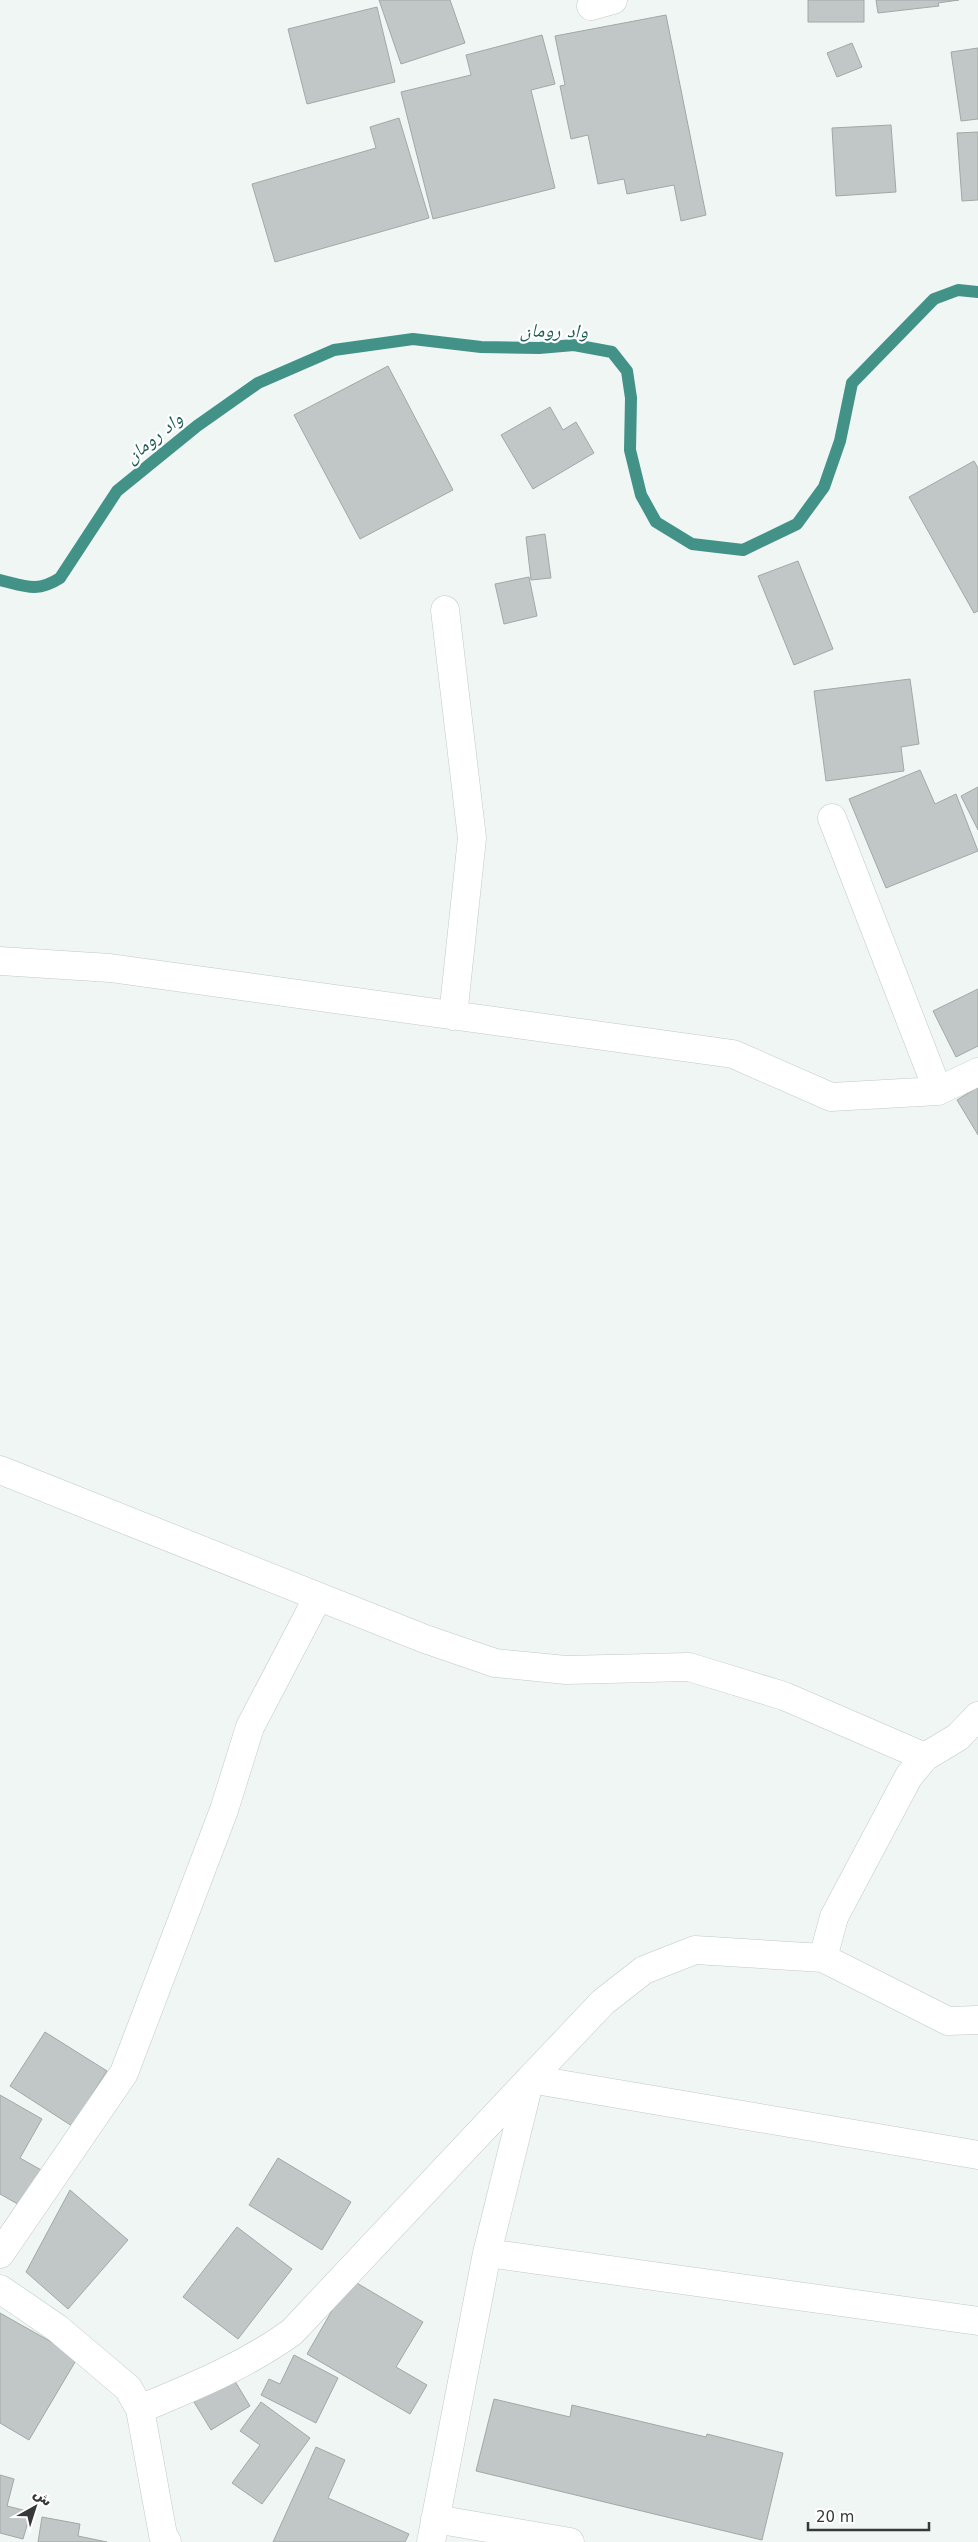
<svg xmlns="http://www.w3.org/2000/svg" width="978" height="2542" font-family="'DejaVu Sans','Noto Naskh Arabic',sans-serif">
<rect width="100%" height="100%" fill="#eff6f4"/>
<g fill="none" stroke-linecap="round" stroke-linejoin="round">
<path stroke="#439288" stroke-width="12" d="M0 580C25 586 37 593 60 578L117 491 197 426 258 383 334 350 413 339 481 347 539 348 574 345 612 352 627 371 631 398 630 450 641 495 656 522 692 544 743 550 797 524 824 487 840 441 852 383 934 299 958 290 978 292"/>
</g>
<path fill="#c1c7c6" stroke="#a1a8a7" d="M379 0H450L465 43 401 64Z
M808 0H864V22H808Z
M876 0H959L938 3 939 6 878 13Z
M377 7 395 82 307 104 288 29Z
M666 15 706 215 681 221 674 185 627 194 624 179 598 184 588 135 571 139 560 86 565 85 555 36Z
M542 35 555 84 531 90 555 188 433 219 401 92 471 75 466 55Z
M852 43 862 67 837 77 827 53Z
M978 48V119L961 121 951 52Z
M399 118 429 218 275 262 252 184 376 148 370 127Z
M891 125 896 192 836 196 832 128Z
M978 132V200L962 201 957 133Z
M388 366 453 490 360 539 294 415Z
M550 407 563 430 576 422 594 453 533 489 501 435Z
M974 461 978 468V611L974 613 909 497Z
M545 534 551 578 531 580 526 537Z
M798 561 833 649 794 665 758 576Z
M529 577 537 616 504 624 495 584Z
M910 679 919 744 901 747 904 771 826 781 814 691Z
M920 770 935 804 956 794 978 851 886 888 849 799Z
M978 787V830L961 796Z
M978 989V1046L956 1057 933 1011Z
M978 1087V1135L957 1100Z
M45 2032 107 2071 72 2126 10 2086Z
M0 2095 42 2119 20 2158 43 2171 23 2207 0 2194Z
M278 2158 351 2202 322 2250 249 2205Z
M70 2190 128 2240 68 2309 26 2272Z
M237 2227 292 2269 238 2339 183 2297Z
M350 2279 423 2322 396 2367 427 2385 410 2414 307 2354Z
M0 2313 78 2357 29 2440 0 2423Z
M294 2355 338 2378 316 2423 261 2395 269 2379 280 2384Z
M233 2378 250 2406 211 2430 194 2402Z
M494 2399 570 2417 572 2405 706 2437 707 2434 783 2453 762 2540 476 2471Z
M261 2402 310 2438 262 2504 232 2483 260 2445 240 2431Z
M316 2447 345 2460 328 2498 409 2534 405 2542H273Z
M0 2475 14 2479 7 2506 31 2512 23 2539 0 2533Z
M42 2517 80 2524 78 2536 107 2542H38Z"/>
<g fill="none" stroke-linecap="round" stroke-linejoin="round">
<g stroke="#c2c9c8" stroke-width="29">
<path id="minor" d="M591 6 613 0
M445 610 472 838 453 1016
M832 818 938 1091
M0 961 110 968 733 1054 831 1097 938 1091 978 1072
M0 1470 425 1639 495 1663 566 1670 689 1667 784 1696 925 1757
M823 1958 948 2021 978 2020
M487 2253 978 2321
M0 2254 124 2073 224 1810 250 1727 318 1597
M0 2289 57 2328 128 2388 140 2409 163 2535 167 2542
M140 2409C193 2387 245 2366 292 2332L530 2079 978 2155
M435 2519 570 2542
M431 2542 487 2253 530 2079 603 2002 644 1970 695 1950 823 1958 834 1917 909 1776 925 1757 958 1737 978 1716"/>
</g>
<use href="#minor" stroke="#fff" stroke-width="28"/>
</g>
<g text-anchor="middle" stroke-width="4.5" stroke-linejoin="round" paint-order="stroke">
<g font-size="19" font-style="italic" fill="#205d56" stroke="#fff">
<text transform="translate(554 330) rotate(1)" y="7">واد رومان</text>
<text transform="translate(153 437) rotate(-39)" y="7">واد رومان</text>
</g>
</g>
<g transform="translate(35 2507) rotate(39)" stroke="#ffffff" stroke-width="4" paint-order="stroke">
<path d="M0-4L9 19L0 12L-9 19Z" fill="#363938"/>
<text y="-8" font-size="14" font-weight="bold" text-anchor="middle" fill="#363938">ش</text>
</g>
<path d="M808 2522v8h121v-8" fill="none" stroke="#363938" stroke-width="2.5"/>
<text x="816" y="2522" font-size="15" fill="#363938" stroke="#ffffff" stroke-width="4" paint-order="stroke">20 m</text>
</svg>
